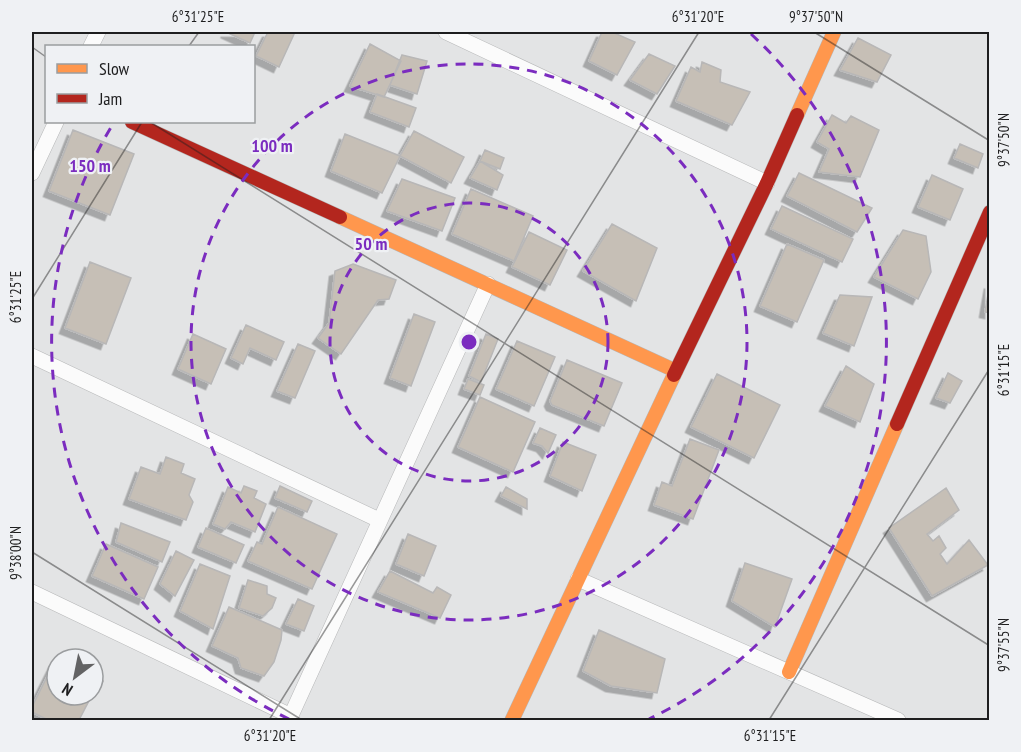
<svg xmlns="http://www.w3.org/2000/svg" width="1021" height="752" font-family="'PT Sans Narrow',sans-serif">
<defs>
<filter id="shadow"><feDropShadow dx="-5.5" dy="5.5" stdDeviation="0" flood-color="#0004"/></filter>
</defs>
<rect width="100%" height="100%" fill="#e3e4e5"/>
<path fill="#c6bfb6" stroke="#b8b7b7" stroke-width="1.5" filter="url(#shadow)" d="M226 32H255L250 43Z
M268 32H295L279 67 256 56Z
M602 32H612L635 42 617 75 589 61Z
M858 38 891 55 877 82 840 70Z
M370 44 401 61 384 97 350 86Z
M649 54 675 66 657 94 630 80Z
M402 55 427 61 417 94 390 85Z
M702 62 721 70 720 82 750 92 732 125 676 101 691 67 700 72Z
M377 94 416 108 409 127 370 112Z
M832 115 846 123 851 116 879 130 860 177 819 172 829 149 817 142Z
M73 130 134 154 110 215 49 191Z
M414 131 464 157 451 183 400 156Z
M345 134 400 156 382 193 331 171Z
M960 144 983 154 978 168 954 158Z
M485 150 504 158 500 169 480 161Z
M480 161 503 175 497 190 470 178Z
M799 173 872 208 857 232 787 196Z
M932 175 963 189 950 220 918 207Z
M402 179 455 198 442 231 387 211Z
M471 189 533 216 514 261 452 234Z
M782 206 853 239 842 262 771 229Z
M612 224 657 248 636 301 583 271Z
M903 230 926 236 931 272 918 299 874 277Z
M529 232 567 250 550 285 512 267Z
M787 244 824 260 797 322 760 306Z
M90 262 131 278 106 344 65 328Z
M353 264 396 280 389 299 378 300 341 354 318 338 329 323 335 271Z
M990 283V313L985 312Z
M840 295 872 297 854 346 823 333Z
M414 314 435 322 411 386 390 378Z
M246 325 284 342 276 360 250 348 243 364 231 358Z
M193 334 226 349 211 384 178 369Z
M486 334 498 339 481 382 469 376Z
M517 341 555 357 534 406 496 389Z
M298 344 315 351 295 398 277 391Z
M567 360 622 383 604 426 552 405 550 401Z
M846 366 874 384 860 422 825 406Z
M948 373 962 381 950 403 936 398Z
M717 374 780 405 754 458 691 427Z
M468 379 484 385 480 395 464 389Z
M480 397 535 422 513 472 458 447Z
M540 428 556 435 548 453 542 446 533 443Z
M690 439 719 450 693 519 654 505 662 482 672 486Z
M563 442 596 455 582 491 550 476Z
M166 457 184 464 181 473 195 479 189 495 193 502 186 520 129 499 141 467 160 474Z
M244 486 257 491 254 498 266 504 255 532 231 522 225 529 213 524 228 487 241 493Z
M280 486 312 501 307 512 275 498Z
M506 487 527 499V509L501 496Z
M946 488 959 510 927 534 933 541 939 536 946 548 940 554 947 564 969 540 988 565 932 596 889 528Z
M278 507 337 534 312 589 248 561 257 542 262 544Z
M121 523 170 542 162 562 116 542Z
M206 528 244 545 236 563 198 547Z
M408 534 436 546 424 576 396 564Z
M106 544 158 567 144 599 92 576Z
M176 551 194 560 175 596 160 584Z
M745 563 792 579 775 627 732 601Z
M200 564 230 576 213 629 180 611Z
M390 571 433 593 437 587 451 595 440 618 378 592Z
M248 580 267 586V594L276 598 272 608 263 616 239 608Z
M298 599 314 606 304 631 286 624Z
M229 607 282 630 281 640 274 662 264 676 241 668 238 658 212 646Z
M599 630 665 659 657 693 611 686 583 671Z
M55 661H57V695H92L79 720H48L32 712V707Z
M93 671 103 681 93 692Z"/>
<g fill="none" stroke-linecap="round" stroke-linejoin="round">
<g stroke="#b7b8b9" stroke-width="16">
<path id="street" d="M446 32 767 183
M91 46 98 32
M32 173 56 122
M32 356 379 520
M578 579 898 720
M32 592 291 716
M289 720 488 284"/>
</g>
<g stroke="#b7b8b9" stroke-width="15">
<path id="slow" d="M797 115 834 32
M340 217 676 371
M789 672 897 424
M512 720 674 375"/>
</g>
<g stroke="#b7b8b9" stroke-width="15">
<path id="jam" d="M132 122 340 217
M674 375 767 183 797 115
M897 424 990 212"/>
</g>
<use href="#street" stroke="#fbfbfb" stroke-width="15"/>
<use href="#slow" stroke="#ff974d" stroke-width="14"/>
<use href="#jam" stroke="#b3261e" stroke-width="14"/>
</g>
<path fill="none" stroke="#1e1e1f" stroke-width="1.5" stroke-opacity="0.45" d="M814 32 990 141M189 46 199 32M32 47 46 57M150 122 990 646M32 299 142 122M32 552 302 720M269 720 699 32M769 720 990 368"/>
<g fill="none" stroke="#7b2cbf" stroke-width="3" stroke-dasharray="10 8">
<circle cx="469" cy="342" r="139"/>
<circle cx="469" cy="342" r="278"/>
<path d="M289 719A418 418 0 0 1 113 124M751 34A418 418 0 0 1 649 719"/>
</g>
<circle cx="469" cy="342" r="9" fill="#7b2cbf" stroke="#eff1f4" stroke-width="3"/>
<g font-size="18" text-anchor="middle" font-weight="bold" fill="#7b2cbf" stroke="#eff1f4" stroke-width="4.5" stroke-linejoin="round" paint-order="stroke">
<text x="272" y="152">100 m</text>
<text x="90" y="172">150 m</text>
<text x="371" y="250">50 m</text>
</g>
<rect width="1021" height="752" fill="none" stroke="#eff1f4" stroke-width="66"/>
<rect x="45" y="45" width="210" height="78" fill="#eff1f4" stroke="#9b9d9f" stroke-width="1.5"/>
<rect x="57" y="64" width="30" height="9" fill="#ff974d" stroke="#9b9d9f" stroke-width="1.5"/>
<text x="99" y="75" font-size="18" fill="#1e1e1f">Slow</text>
<rect x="57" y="94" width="30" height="9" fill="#b3261e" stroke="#9b9d9f" stroke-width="1.5"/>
<text x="99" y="105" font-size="18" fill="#1e1e1f">Jam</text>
<g transform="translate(75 677) rotate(212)"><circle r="28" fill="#eff1f4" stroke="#9b9d9f" stroke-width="1.5"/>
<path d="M0-4.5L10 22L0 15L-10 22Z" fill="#636364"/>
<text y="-9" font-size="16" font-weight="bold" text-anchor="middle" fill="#1e1e1f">N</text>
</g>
<rect x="33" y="33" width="955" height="686" fill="none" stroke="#1e1e1f" stroke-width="2"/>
<g font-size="15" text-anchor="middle" fill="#1e1e1f">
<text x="198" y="22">6°31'25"E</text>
<text x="698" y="22">6°31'20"E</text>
<text x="816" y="22">9°37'50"N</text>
<text transform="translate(1004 140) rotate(-90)" y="5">9°37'50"N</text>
<text transform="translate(16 297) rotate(-90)" y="5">6°31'25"E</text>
<text transform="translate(1004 370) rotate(-90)" y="5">6°31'15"E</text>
<text transform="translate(16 553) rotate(-90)" y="5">9°38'00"N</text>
<text transform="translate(1004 645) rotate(-90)" y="5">9°37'55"N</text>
<text x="270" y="741">6°31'20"E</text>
<text x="770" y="741">6°31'15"E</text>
</g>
</svg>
